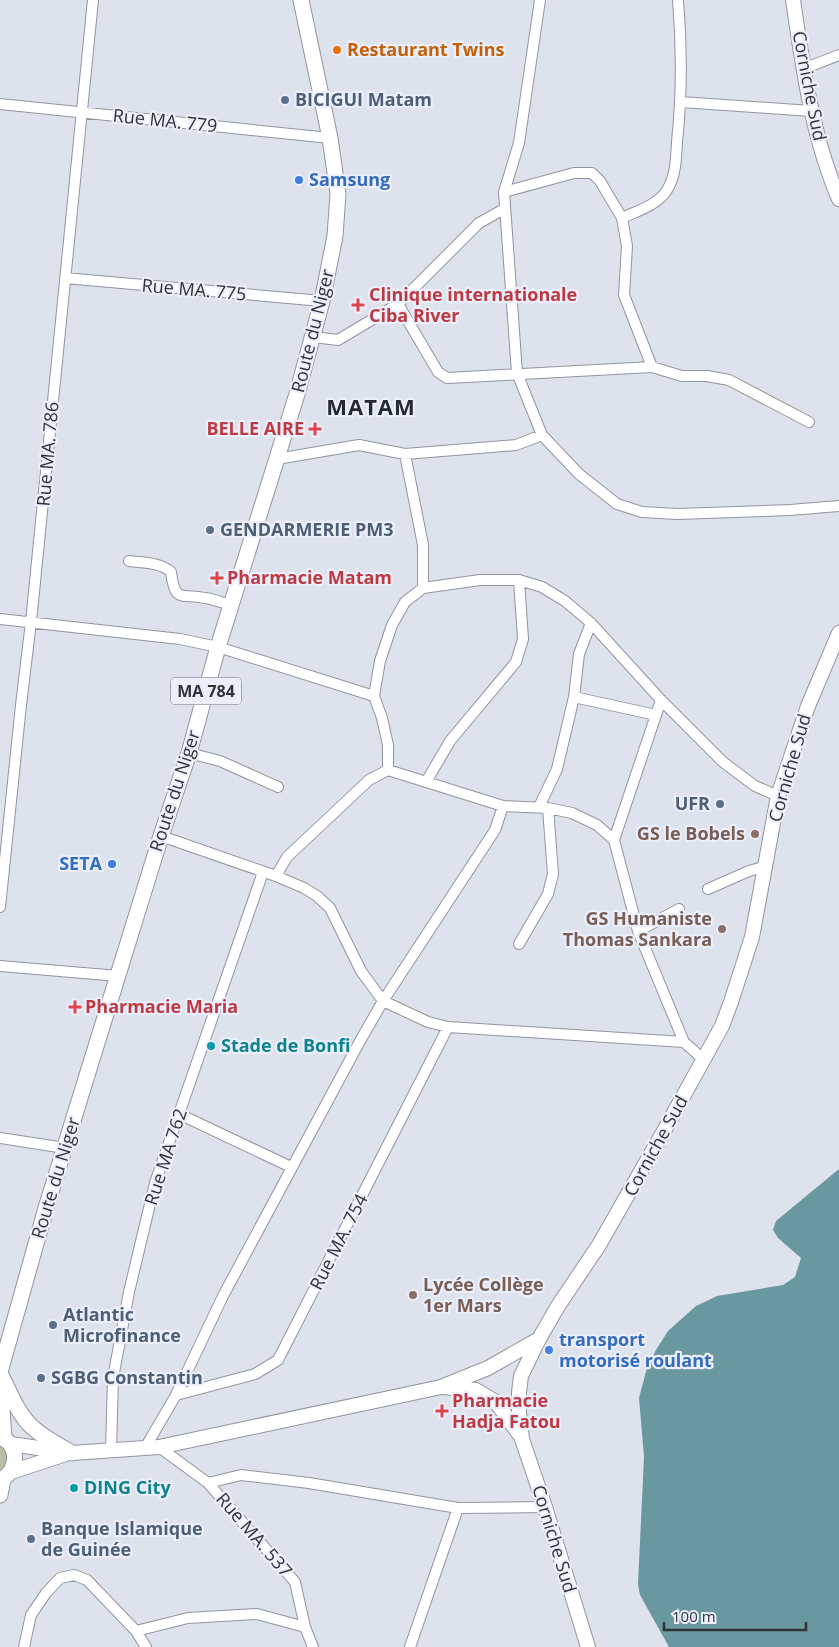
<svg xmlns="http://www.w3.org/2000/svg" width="839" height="1647" font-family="'Open Sans',sans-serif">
<rect width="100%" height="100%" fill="#dde2ed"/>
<path fill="#b7bfa5" d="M0 1438 12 1450 0 1477Z"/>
<path fill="#69989e" d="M839 1169V1647H669L640 1595 638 1584 644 1457 639 1398 647 1368 656 1350 668 1331 696 1306 717 1296 783 1285 795 1277 801 1258 778 1238 773 1230 776 1221Z"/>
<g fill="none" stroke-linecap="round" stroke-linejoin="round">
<g stroke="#9195a0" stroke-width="12">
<path id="minor" d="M540 0 519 143 504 192 517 373 542 435 579 474 617 504 642 512 677 514 790 510 839 506
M803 69 839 55
M681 102 811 111
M0 104 330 138
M504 192 574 173H592L600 181 622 218
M65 278 322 301
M398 304 438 372 447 378 652 367 682 376H707L729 380 809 422
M313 337 338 340 398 304 479 223 504 209
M652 367 624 295 627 246 622 218C637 211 658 205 667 190 676 176 676 158 677 142 682 94 682 48 678 0
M277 459 359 445 405 454 516 445 542 435
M129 561C143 563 160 562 171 572 175 604 181 593 205 598 214 599 224 603 232 606
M423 588 480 580H519L542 587 565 601 591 623 661 700 723 762 755 786 778 796
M0 619 180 639 218 647 374 696
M574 697 656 715
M189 753 220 761 278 787
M388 770V745L382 718 374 696 380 661 392 625 405 602 423 588V545L405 454
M426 782 450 741 516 662 523 639 519 580
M539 807 557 769 574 697 579 654 591 623
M161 836 276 876 304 888 317 896 330 908 361 971 383 1001 428 1022 448 1027 684 1042
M614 840 661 700
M276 876 287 857 369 780 388 770 503 806 548 808 572 813 597 825 614 840 638 931 684 1042 704 1060
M708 889 749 871 767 866
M0 907 21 705 31 622 93 0
M638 931 679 909
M519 944 548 894 553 874 548 808
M0 966 119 976
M179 1114 291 1167
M0 1138 65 1148
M176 1395 255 1374 278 1360 448 1027
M159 1447 208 1483 295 1582 305 1627 313 1647
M145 1448 176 1395 223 1296 360 1041 383 1001 495 830 503 806
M111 1451 113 1378 129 1292 155 1183 263 872
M208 1483 241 1475 309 1483 458 1508 545 1507
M136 1631 188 1618 257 1614 305 1627
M24 1647 31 1615 46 1593 60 1578 74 1575 87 1580 136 1631 146 1647
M410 1647 458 1508"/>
</g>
<g stroke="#9195a0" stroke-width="16">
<path id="secondary" d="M793 0C803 68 812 136 839 199
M443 1387 476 1390 496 1402 519 1434
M11 1444 72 1453 159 1447 441 1387 488 1368 539 1339
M11 1472 66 1454
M588 1647 545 1507 522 1439 519 1412V1392L521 1376 539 1339 558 1306 599 1245 664 1131 722 1026 731 1002 752 937 778 796 808 706 839 633"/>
</g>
<g stroke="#9195a0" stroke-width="17">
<path id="primary" d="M0 1372 46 1208 161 836 189 753 218 647 297 394 322 301 335 236 338 194 330 138 301 0
M0 1373C9 1390 17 1413 32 1427 44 1438 58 1445 72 1453
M0 1379 4 1438
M0 1437C20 1445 19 1471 0 1480
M0 1495 3 1479"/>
</g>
<use href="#minor" stroke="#fff" stroke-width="10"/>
<use href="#secondary" stroke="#fff" stroke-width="14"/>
<use href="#primary" stroke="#fff" stroke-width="15"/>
</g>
<circle fill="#e8710a" stroke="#ebeffb" stroke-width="2" cx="337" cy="50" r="5"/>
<g fill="#5c6f8a" stroke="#ebeffb" stroke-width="2">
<circle cx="285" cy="100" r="5"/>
<circle cx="210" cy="530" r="5"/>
<circle cx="720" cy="804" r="5"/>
<circle cx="53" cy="1325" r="5"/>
<circle cx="41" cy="1378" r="5"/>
<circle cx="31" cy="1539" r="5"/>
</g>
<g fill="#3f7fe0" stroke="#ebeffb" stroke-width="2">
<circle cx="299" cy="180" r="5"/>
<circle cx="112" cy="864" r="5"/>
<circle cx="549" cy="1350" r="5"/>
</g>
<g fill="#e0444e" stroke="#ebeffb" stroke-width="2">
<path d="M355.5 297.5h5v5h5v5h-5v5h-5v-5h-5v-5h5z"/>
<path d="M312.5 421.5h5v5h5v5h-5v5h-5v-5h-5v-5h5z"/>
<path d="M214.5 570.5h5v5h5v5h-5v5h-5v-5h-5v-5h5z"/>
<path d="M72.5 999.5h5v5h5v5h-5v5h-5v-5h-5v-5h5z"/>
<path d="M439.5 1403.5h5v5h5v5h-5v5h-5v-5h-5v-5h5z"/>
</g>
<g fill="#8d6e63" stroke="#ebeffb" stroke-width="2">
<circle cx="755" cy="834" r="5"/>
<circle cx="722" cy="929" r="5"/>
<circle cx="413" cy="1295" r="5"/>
</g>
<g fill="#0f9aa8" stroke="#ebeffb" stroke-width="2">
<circle cx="211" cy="1046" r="5"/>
<circle cx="74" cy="1488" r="5"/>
</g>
<g text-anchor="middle" stroke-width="4.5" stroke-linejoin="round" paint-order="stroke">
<rect fill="#ebeffb" stroke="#696b72" stroke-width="1" x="171" y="677.5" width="70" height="27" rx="4"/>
<g font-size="16" font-weight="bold" fill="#313337">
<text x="206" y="697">MA 784</text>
</g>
<g font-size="18" font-weight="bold" fill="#c56008" stroke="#ebeffb" text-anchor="start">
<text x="347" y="56">Restaurant Twins</text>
</g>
<g font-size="18" fill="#313337" stroke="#ebeffb">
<text transform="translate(809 86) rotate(79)" y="6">Corniche Sud</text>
<text transform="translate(165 121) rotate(6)" y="6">Rue MA. 779</text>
<text transform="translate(194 290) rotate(5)" y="6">Rue MA. 775</text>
<text transform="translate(313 331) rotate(-76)" y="6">Route du Niger</text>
<text transform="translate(48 454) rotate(-85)" y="6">Rue MA. 786</text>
<text transform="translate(790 768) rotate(-74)" y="6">Corniche Sud</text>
<text transform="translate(175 791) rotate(-72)" y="6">Route du Niger</text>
<text transform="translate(656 1146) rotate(-61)" y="6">Corniche Sud</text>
<text transform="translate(166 1157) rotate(-72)" y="6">Rue MA 762</text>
<text transform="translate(56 1178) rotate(-73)" y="6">Route du Niger</text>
<text transform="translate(339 1242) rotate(-63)" y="6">Rue MA. 754</text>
<text transform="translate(254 1535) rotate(49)" y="6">Rue MA. 537</text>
<text transform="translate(554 1539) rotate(73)" y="6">Corniche Sud</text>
</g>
<g font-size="18" font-weight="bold" fill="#4e5e75" stroke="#ebeffb" text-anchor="start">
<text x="295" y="106">BICIGUI Matam</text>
<text x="220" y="536">GENDARMERIE PM3</text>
<text x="710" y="810" text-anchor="end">UFR</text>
<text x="63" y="1321">Atlantic<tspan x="63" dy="21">Microfinance</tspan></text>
<text x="51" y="1384">SGBG Constantin</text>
<text x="41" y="1535">Banque Islamique<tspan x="41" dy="21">de Guinée</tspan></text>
</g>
<g font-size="18" font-weight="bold" fill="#366cbe" stroke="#ebeffb" text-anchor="start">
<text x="309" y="186">Samsung</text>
<text x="102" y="870" text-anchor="end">SETA</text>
<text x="559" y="1346">transport<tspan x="559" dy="21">motorisé roulant</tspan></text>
</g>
<g font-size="18" font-weight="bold" fill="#be3a42" stroke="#ebeffb" text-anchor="start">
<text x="369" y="301">Clinique internationale<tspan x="369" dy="21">Ciba River</tspan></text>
<text x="304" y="435" text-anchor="end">BELLE AIRE</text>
<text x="227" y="584">Pharmacie Matam</text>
<text x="85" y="1013">Pharmacie Maria</text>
<text x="452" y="1407">Pharmacie<tspan x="452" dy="21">Hadja Fatou</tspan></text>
</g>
<g font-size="18" font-weight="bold" fill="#785e54" stroke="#ebeffb" text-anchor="end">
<text x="745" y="840">GS le Bobels</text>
<text x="712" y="925">GS Humaniste<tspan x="712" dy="21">Thomas Sankara</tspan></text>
<text x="423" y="1291" text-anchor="start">Lycée Collège<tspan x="423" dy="21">1er Mars</tspan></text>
</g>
<g font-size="18" font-weight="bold" fill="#0d838f" stroke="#ebeffb" text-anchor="start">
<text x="221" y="1052">Stade de Bonfi</text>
<text x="84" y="1494">DING City</text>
</g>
<g font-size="22" font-weight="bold" letter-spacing="1" fill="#252931" stroke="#ebeffb">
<text x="371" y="415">MATAM</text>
</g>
</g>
<path d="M664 1622v8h142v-8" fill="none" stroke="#313337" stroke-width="2.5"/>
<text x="672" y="1622" font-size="15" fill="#313337" stroke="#ebeffb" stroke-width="4" paint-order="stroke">100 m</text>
</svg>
